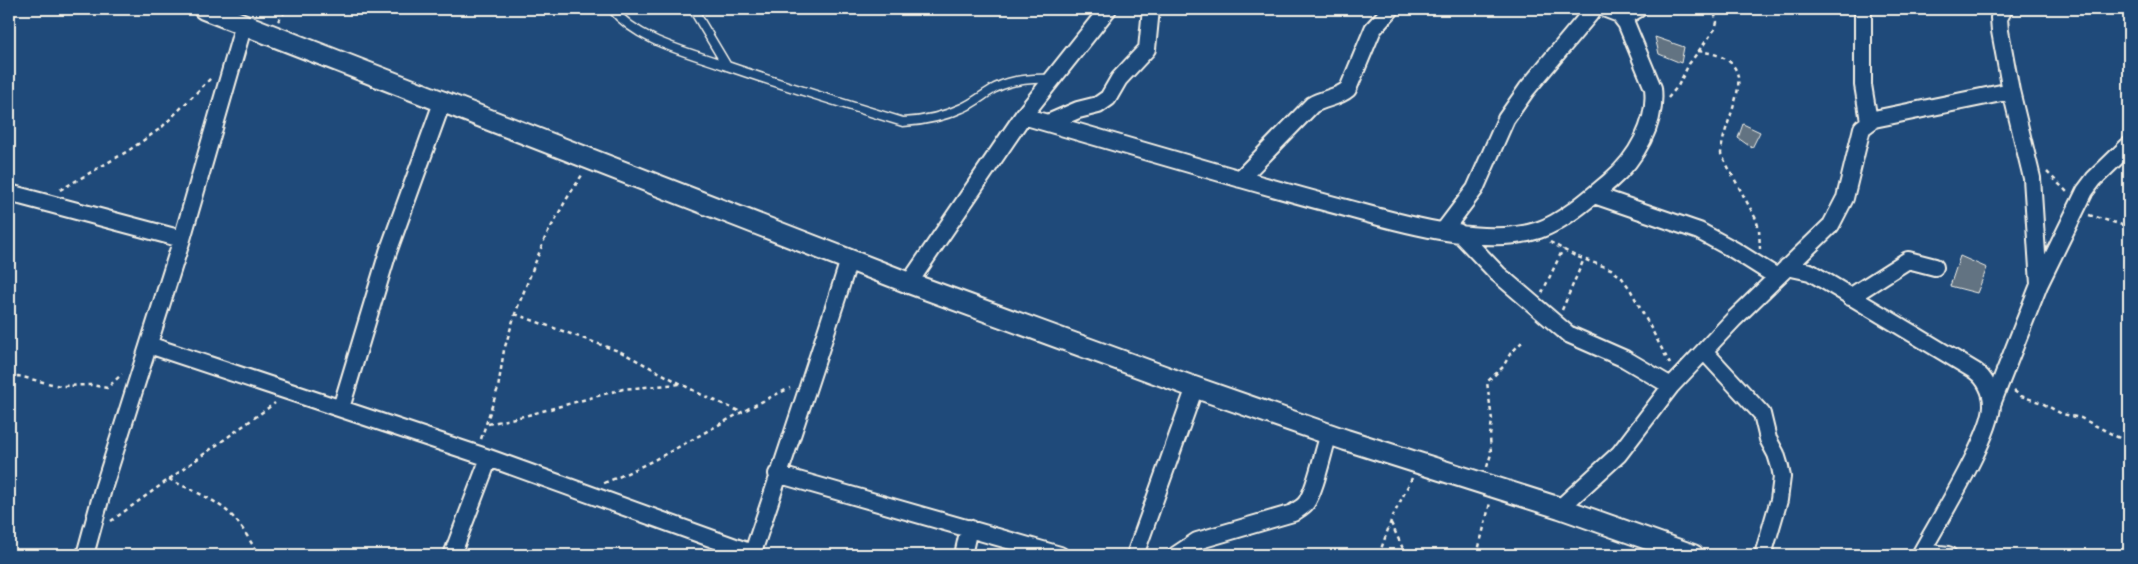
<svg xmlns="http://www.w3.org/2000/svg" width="2138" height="564" font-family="'Gochi Hand',sans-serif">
<rect width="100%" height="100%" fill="#1f4a7a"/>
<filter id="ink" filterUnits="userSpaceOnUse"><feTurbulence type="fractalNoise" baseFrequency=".02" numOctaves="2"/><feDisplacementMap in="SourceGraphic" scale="10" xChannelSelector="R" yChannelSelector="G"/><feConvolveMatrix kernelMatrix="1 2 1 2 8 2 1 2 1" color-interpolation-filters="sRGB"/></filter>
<g filter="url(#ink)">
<path fill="#627382" stroke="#f4f1e8" d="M1655 37 1684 47 1681 63 1659 54Z
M1743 124 1760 132 1752 148 1738 138Z
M1960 256 1987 268 1977 293 1950 286Z"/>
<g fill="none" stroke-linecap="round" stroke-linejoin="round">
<g stroke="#f4f1e8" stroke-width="11">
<path id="service" d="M612 9C639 42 689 52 727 66 785 86 844 104 903 122 924 121 943 117 962 108 974 103 984 94 995 88 1013 79 1032 78 1052 79
M693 9 727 66"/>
</g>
<g stroke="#f4f1e8" stroke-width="20">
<path id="minor" d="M1863 9V85L1869 121
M2004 9 1999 18 2000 31 2011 91 2032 178 2039 284
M1623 18 1638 9
M1023 116C1096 137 1168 158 1241 179 1276 189 1311 199 1346 208 1400 223 1485 248 1539 230 1563 222 1591 197 1610 181 1636 159 1657 123 1653 88L1626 23 1619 14 1606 9
M1048 123 1078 110 1098 105 1108 98 1119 79 1147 49 1151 9
M1240 179 1312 105C1323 98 1338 98 1348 89L1373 29 1391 9
M9 193 182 239
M1594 195 1699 231 1734 250 1777 277
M1444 230 1475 189 1506 119 1527 89 1594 9
M1458 232 1498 274 1568 334 1625 359 1671 386
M1787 267 1810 272 1975 371C1985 378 1992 392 1992 404 1993 434 1936 525 1920 555
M909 283 1023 116 1108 9
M1850 297 1908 260 1935 267
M149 345 489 458 752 553
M1704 351 1762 414 1768 439 1776 454 1780 467 1782 477 1779 500 1763 555
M1992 404 2039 285 2085 191 2094 179 2128 146
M341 408 388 252 443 100
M777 474 1060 555
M1560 508 1619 454 1671 386 1734 319 1831 225 1845 198 1862 128 1874 119 2011 91
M85 555 103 489 182 239 244 24
M452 555 489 458
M752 555C785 457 818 359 849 260
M963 555 969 528
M1135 555 1195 387
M1176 555 1197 541 1293 513C1297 510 1303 507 1306 503 1316 489 1323 451 1329 434
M1920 555 1931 553 1948 555"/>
</g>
<g stroke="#f4f1e8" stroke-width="24">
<path id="tertiary" d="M204 9 909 283 1188 385 1346 440 1560 508 1693 555"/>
</g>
<path stroke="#f4f1e8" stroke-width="2.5" stroke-dasharray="4 4" stroke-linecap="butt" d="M278 21 287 9
M1698 51C1771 60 1723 112 1721 154L1756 219 1759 229 1760 249
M1668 98 1678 86 1689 64 1715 29 1717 22 1713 9
M2047 172 2068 193
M60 190 128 151 161 128 211 78
M2089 215 2129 227
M1550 242 1575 256 1611 269 1622 278 1630 289 1670 364
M1542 293 1563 249
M1562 310 1584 259
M515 314 621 352 702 395 741 412
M9 378 18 376 60 386 91 385 107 388 122 374
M2014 391 2021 396 2042 403 2062 414 2081 418 2129 443
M488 424 528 415 623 389 680 384
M481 439 498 388 504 350 515 314 545 238 566 200 582 175
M1487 467 1491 454 1490 436 1492 420 1487 382 1503 367 1510 354 1522 342
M169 479C188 489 211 497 227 511 241 523 249 540 259 555
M604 483C669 457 726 417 790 388
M111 521 275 403
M1391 523 1406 555
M1379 555 1392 518 1412 478
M1477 555 1490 503"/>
<use href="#service" stroke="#1f4a7a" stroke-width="8"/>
<use href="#minor" stroke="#1f4a7a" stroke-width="16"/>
<use href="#tertiary" stroke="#1f4a7a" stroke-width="20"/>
</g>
</g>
<rect width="2138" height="564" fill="none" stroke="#1f4a7a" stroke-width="30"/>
<rect x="15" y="15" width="2108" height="534" fill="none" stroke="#f4f1e8" stroke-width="2" filter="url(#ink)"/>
</svg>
